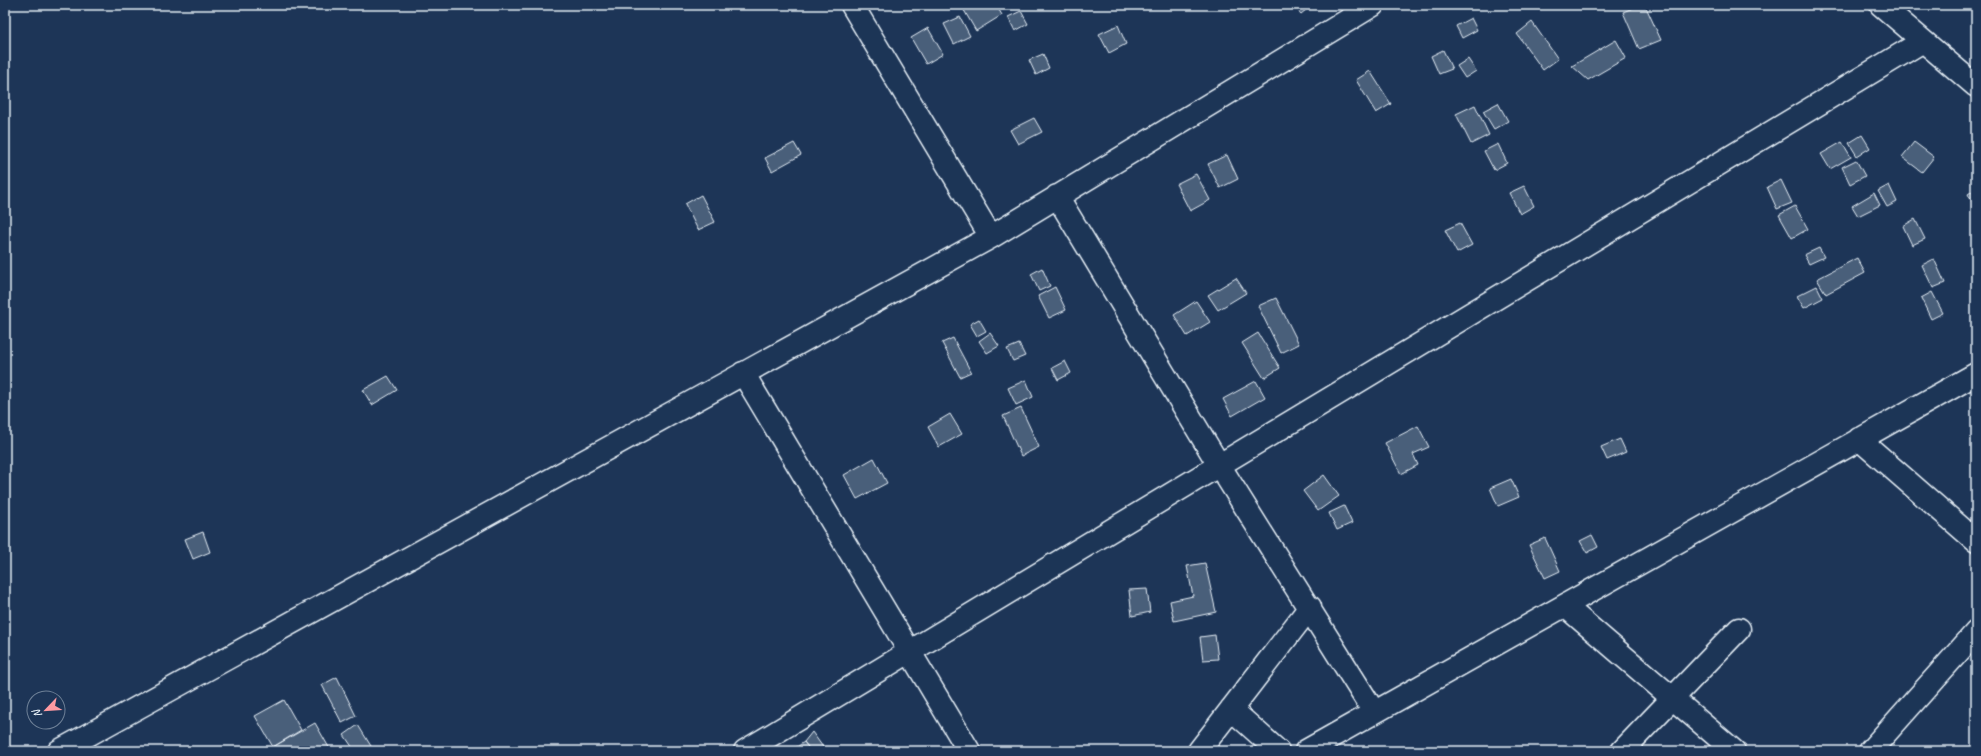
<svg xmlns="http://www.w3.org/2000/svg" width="1981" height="756" font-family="Caveat,sans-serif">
<rect width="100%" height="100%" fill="#1d3557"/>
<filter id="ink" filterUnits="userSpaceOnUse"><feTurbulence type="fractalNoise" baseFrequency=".025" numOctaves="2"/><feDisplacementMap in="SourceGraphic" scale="8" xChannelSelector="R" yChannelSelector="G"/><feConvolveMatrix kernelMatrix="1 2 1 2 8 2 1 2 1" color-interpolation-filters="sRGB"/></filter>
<g filter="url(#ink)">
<path fill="#495e7a" stroke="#e8f1f8" d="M961 5H996L1002 15 976 31Z
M1293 5H1312L1301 14Z
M1640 5H1645L1661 40 1639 49 1623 12Z
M1021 11 1028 24 1015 31 1008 17Z
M960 17 970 36 954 44 944 24Z
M1471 18 1477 30 1462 38 1456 26Z
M1532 22 1558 59 1543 70 1517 34Z
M1118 25 1126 44 1109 53 1099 34Z
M928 28 943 54 926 64 911 38Z
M1616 40 1626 58 1588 80 1572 66Z
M1443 50 1452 69 1439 74 1431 56Z
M1043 54 1049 68 1036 75 1029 60Z
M1468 59 1476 71 1465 78 1457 66Z
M1370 71 1391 104 1376 113 1356 80Z
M1498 103 1508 121 1494 129 1483 111Z
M1475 105 1489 135 1471 144 1456 114Z
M1034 118 1042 132 1018 144 1010 130Z
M1862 135 1870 148 1857 156 1849 143Z
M1842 142 1851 157 1830 169 1821 154Z
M1914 142 1934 157 1922 172 1902 157Z
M794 143 801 155 772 171 765 158Z
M1498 144 1507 163 1494 170 1484 151Z
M1227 155 1238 179 1220 188 1208 164Z
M1856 160 1865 176 1850 184 1842 167Z
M1196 174 1210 200 1190 211 1176 184Z
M1781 180 1792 203 1777 209 1767 187Z
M1889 185 1897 202 1887 207 1878 191Z
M1524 186 1534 206 1520 214 1509 193Z
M1976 189V209L1968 194Z
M1874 193 1880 205 1858 216 1852 206Z
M701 195 715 222 698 230 685 204Z
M1795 206 1808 229 1792 238 1779 215Z
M1915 219 1925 239 1912 245 1903 226Z
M1460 223 1472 245 1457 253 1445 230Z
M1819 248 1824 257 1809 264 1804 255Z
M1857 258 1865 273 1826 294 1817 279Z
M1934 259 1945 283 1933 288 1922 265Z
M1042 268 1050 286 1039 291 1031 274Z
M1236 278 1246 293 1218 310 1208 295Z
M1817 286 1823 298 1804 308 1797 296Z
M1055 287 1066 310 1049 318 1038 296Z
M1932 292 1943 313 1931 319 1921 298Z
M1276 298 1299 344 1281 353 1258 306Z
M1196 301 1210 322 1187 336 1174 315Z
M979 319 986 331 977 336 970 324Z
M990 333 999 346 987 353 979 341Z
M1258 333 1280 368 1264 378 1242 343Z
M953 338 971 372 960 377 942 343Z
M1019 344 1025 356 1013 361 1007 349Z
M1065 361 1071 373 1058 380 1052 368Z
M388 376 397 390 372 405 363 390Z
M1026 380 1033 397 1016 405 1008 388Z
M1256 381 1265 397 1232 416 1223 399Z
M1021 408 1039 447 1021 456 1003 416Z
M950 414 962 434 939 447 928 427Z
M1418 426 1429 447 1413 454 1418 465 1401 474 1385 443Z
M1620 439 1626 452 1607 460 1601 447Z
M874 458 887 483 857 499 844 475Z
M1324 475 1339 496 1318 511 1303 491Z
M1511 479 1519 497 1498 506 1490 488Z
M1344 506 1352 523 1337 530 1329 513Z
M203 532 210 552 193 559 185 539Z
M1592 535 1598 547 1587 553 1580 541Z
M1545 538 1560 571 1545 578 1529 545Z
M1205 563 1216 612 1174 621 1170 601 1193 596 1187 566Z
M1147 589 1150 612 1132 616 1129 590Z
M1215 635 1218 659 1203 660 1200 637Z
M337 677 356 716 342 723 322 685Z
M284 700 301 730 273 747 255 716Z
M315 723 331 751H275L273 747Z
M358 725 374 751H355L344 735Z
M812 732 825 750 823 751H811L804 742Z
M804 742 811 751H791Z"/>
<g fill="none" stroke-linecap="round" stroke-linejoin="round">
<g stroke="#e8f1f8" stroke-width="25">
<path id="minor" d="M852 5 991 237
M1881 5 1976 86
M1057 196 1219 465 1374 712
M743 373 969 751
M1859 439 1976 541
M1565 606 1734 751
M1231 709 1278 751
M59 751 991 237 1373 5
M745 751 1923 41
M1199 751 1310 607
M1306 751 1976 374
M1622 751 1739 629
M1870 751 1976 632"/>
</g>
<use href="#minor" stroke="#1d3557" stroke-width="22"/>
</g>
</g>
<rect width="1981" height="756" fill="none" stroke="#1d3557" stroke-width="20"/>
<rect x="10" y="10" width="1961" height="736" fill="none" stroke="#e8f1f8" stroke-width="1.5" filter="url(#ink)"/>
<g transform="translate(46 710) rotate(245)"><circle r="19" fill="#1d3557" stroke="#6e8097"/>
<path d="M0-3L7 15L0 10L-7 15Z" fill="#ff9aa2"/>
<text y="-6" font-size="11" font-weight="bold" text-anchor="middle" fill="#e8f1f8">N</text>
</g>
</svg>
